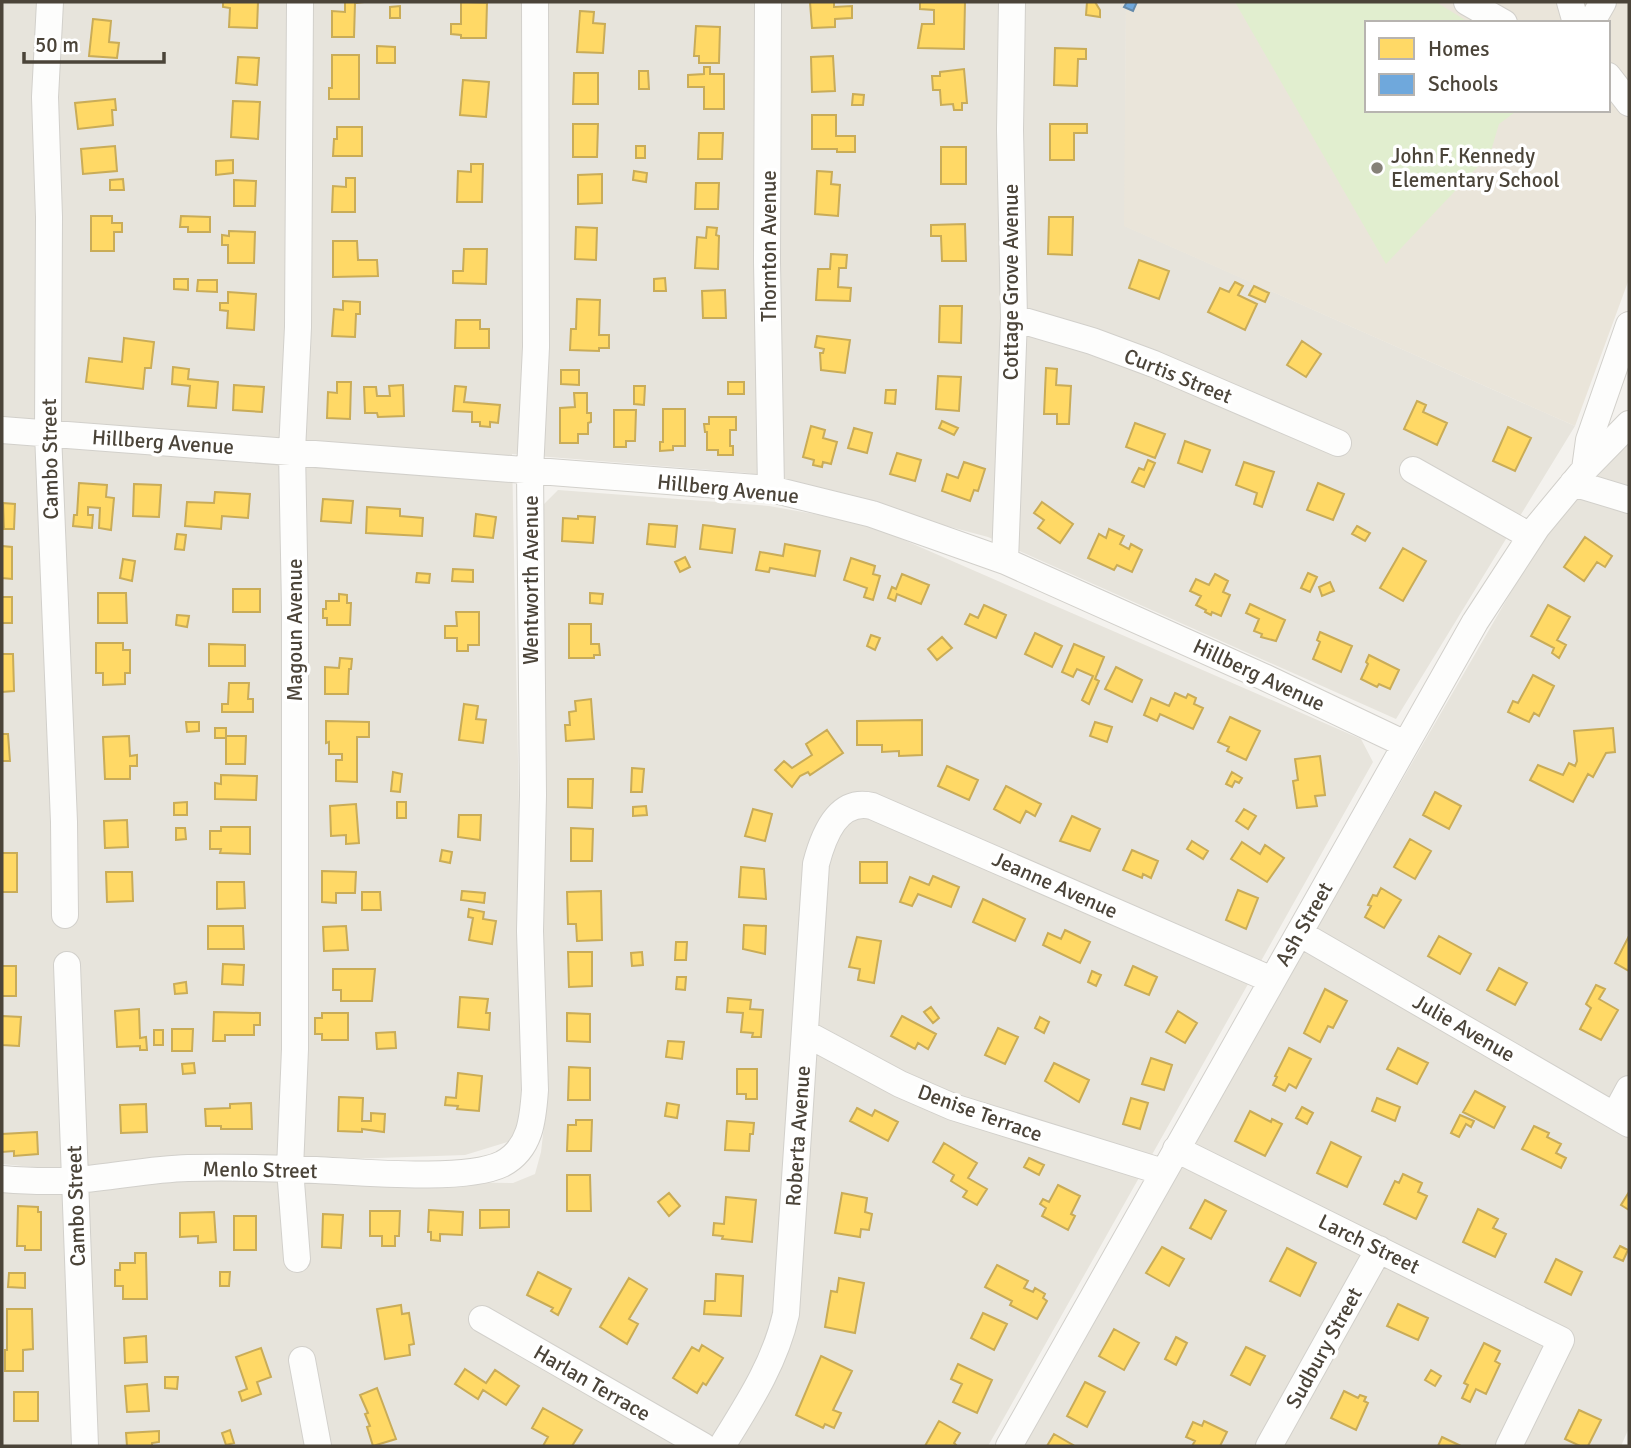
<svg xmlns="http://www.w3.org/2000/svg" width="1631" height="1448" font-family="Signika,sans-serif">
<rect width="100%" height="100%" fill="#f4f2ee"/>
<path fill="#e7e4dc" d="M2 2H1126L1125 226 1575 426 1396 719 988 537 748 473 512 454 525 1115 511 1141 465 1155 53 1169 2 1164Z
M1629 444V1428L1621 1446H1017L1541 540 1611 461Z
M558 490 769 506 865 523 1361 739 1373 762 988 1446H2V1192L43 1195 215 1178 513 1183 535 1174 541 1152 544 1126V504Z"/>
<path fill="#eae5da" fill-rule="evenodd" d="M1126 2H1629V279L1575 426 1124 226ZM1367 23H1608V110H1367Z"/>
<path fill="#e1eecf" d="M1235 2H1436L1470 23H1367V110H1518L1499 124 1490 154 1386 264Z"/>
<path fill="#ffd966" stroke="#c9ac58" stroke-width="2" d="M223 2H258L257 28 229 27 230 8 223 7Z
M345 2H364L355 3 354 37H332V11L345 12Z
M461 2 487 3 486 38H461V35L451 34V24H461Z
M810 2H834V7L852 6V18L835 19V27L812 28Z
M920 2H965L964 49 918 48 922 24H934V10L920 9Z
M1087 2H1095L1100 10V17L1086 15Z
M400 6V18H390V7Z
M580 11 594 12 593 23 605 24 603 53 577 52Z
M93 19 111 21 109 42 119 43 117 58 89 56Z
M696 26 720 27 719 63H699V56H694Z
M377 46 395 47V63H377Z
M1055 48 1086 49V59H1078L1077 86 1054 85Z
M332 55H359V99H329V88H332Z
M833 56 835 91 812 92 811 57Z
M238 57 259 58 257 85 236 83Z
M704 67H710V74H724V109H704V87H688V75L704 74Z
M964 69 967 103H962V110H954L953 104 941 105 940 90H933L932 76H940V72Z
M639 71H648L649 89H639Z
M574 73H598V104H573Z
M463 80 489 82 486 117 460 115Z
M853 94 864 95 863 105H852Z
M115 99 116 110H112L113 125 78 129 75 103Z
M233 101 260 102 258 139 231 137Z
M812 115H836V136H855V152H837V149H812Z
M573 124H598L597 157H573Z
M1050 124H1087V133H1074V160H1050Z
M337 127H362V156H333L334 139H337Z
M699 133H723L722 159H698Z
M115 146 117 171 83 174 81 149Z
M636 146H645V158H636Z
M941 147H966V184H941Z
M233 160V173L216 175V161Z
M471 164H483L482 202H457L458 171 471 172Z
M634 171 647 173 646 182 633 180Z
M817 171 832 172 831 184 840 185 838 216 815 214Z
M602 174V203L578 204V175Z
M346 178H355V212H332L333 186 346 187Z
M123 179 124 190H110V180Z
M234 180 256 181 255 206H234Z
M696 183H719L718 209H695Z
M91 216H112V223H122V232H114V251H91Z
M181 216 210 217V232H188V227H180Z
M1049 217H1073L1072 255 1048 254Z
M965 224 966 261H942L941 236H931V225Z
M576 227 597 228 596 260 575 259Z
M707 227 717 228 716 235 719 236 718 269 695 268 697 237 706 238Z
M229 231 255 232 254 263H228V245H222V235L229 236Z
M333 241H357L358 260H377L378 276 333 277Z
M464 249H487L486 284 453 283V271H463Z
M831 254 847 255 846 268H839L838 287 851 288 850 301 816 300 818 269H830Z
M1139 260 1169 271 1159 299 1129 288Z
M665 278 666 291H654V279Z
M174 279H188V290L174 289Z
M198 280H217V292L197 291Z
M1235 282 1243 286 1238 295 1257 304 1245 330 1208 312 1220 288 1229 292Z
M1254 286 1269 293 1265 302 1249 295Z
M725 290 726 318H703L702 291Z
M228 292 256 294 254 330 227 328 228 311 220 310V303H228Z
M577 299 600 300 599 335H609V348H599V351L570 350 571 329H576Z
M343 301 360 302V314H356L355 337 332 336 334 309 343 310Z
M940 306H962L961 343 939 342Z
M456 320H480V329H489V348H455Z
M817 336 850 340 845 373 821 370 820 353H823L824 349 815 347Z
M124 338 154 342 151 368H145L143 389 86 382 89 358 122 362Z
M1302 341 1321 354 1306 377 1287 365Z
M173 367 189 369 188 379 218 382 216 408 188 406 190 386 172 384Z
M1046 368 1057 369 1056 385 1071 386 1069 424H1057V414H1044Z
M561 370H579V385L561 384Z
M938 376 961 377 959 411 936 409Z
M337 382H351L350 419 327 418 328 392 337 393Z
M728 382H744V394H728Z
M234 385 264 387 262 412 233 410Z
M403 385 404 416 378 417 377 413H365L364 387H376L377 396H390L389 386Z
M455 386 466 387 464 402 500 405 498 423 490 422V427L480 426V422H472V412L453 411Z
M634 386H645L644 405 634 404Z
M886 390H896L895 404 885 403Z
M574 393H587V413H591V422L588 423V434H578V443H560V408L575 407Z
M1417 401 1426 405 1423 412 1447 423 1437 445 1404 429Z
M663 409H685V446H673V450L660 451V442H663Z
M614 410H636L635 441H626V447H614Z
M709 417H736V430H730V446H733V455H718V450H707V432H705L704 424H709Z
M942 421 958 428 954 435 939 428Z
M1135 423 1165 434 1155 458 1126 447Z
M811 426 825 430 823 438 837 442 831 464 823 462 822 467 813 465 814 460 803 457Z
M1508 427 1531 438 1515 471 1493 461Z
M854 428 872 433 867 453 848 448Z
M1185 441 1210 450 1202 472 1178 463Z
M897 453 921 460 915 481 890 474Z
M1148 460 1155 463 1144 487 1132 482 1139 468 1144 470Z
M964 462 985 469 978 491 974 490 970 501 942 491 947 474 958 478Z
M1244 462 1274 472 1262 507 1254 504 1257 493 1236 485Z
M79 483 107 485 106 497 114 498 111 530 99 528 100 508 88 507V515H93L92 528 73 526 74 515H77Z
M1318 483 1344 494 1333 520 1307 510Z
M134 484 161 485 159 517 133 516Z
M215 492 250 494 248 518 222 516 221 529 185 526 187 502 214 503Z
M323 499 353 501 351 523 321 521Z
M1042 502 1073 524 1060 543 1038 528 1044 520 1034 513Z
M3 503 15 504 14 529H4Z
M367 507 400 509V516L423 518 422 536 366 533Z
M476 514 496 517 493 538 474 536Z
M578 516 595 517 593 543 562 541 563 518 578 519Z
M649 524 677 526 675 547 647 544Z
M703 525 735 529 732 553 700 549Z
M1357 526 1370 533 1365 541 1352 534Z
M1109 529 1124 536 1120 544 1129 549 1131 544 1142 550 1132 572 1117 565 1114 570 1088 558 1099 534 1106 538Z
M177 534 186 535 184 550 175 549Z
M1585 537 1612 556 1605 567 1597 562 1584 581 1564 567Z
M785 544 820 551 815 576 770 568 769 572 756 570 760 552 783 556Z
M2 546 12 547V579L2 578Z
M1403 548 1426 561 1403 601 1380 588Z
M685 557 690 567 680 572 675 562Z
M851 558 875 566 873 574 880 576 873 600 864 597 867 588 844 580Z
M123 559 135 561 132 581 120 578Z
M453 569 473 570V582L452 581Z
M417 573 430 574 429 583 416 582Z
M1308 573 1317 577 1310 592 1301 588Z
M902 574 929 585 921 604 897 594 895 601 888 598 892 587 896 589Z
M1215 574 1228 581 1223 592 1230 595 1221 616 1212 612 1211 615 1205 612 1206 610 1196 605 1201 596 1190 591 1196 579 1209 585Z
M1330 582 1334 591 1322 596 1319 587Z
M233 589H260V612H233Z
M98 593H126L127 623H98Z
M590 593 603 594 602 604 590 603Z
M339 594 347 595V603H351L350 625H327V618H323V609H326V601H339Z
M2 597H12V623H2Z
M1250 604 1285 620 1276 641 1261 637 1262 634 1254 631 1259 619 1246 613Z
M984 605 1006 615 996 638 965 624 970 614 978 618Z
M1548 605 1570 617 1557 640 1566 645 1559 658 1552 653 1554 648 1531 636Z
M456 612H479V645H468V651H457V638H445V626H457Z
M177 615 189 616 187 627 176 625Z
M569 624H591V644H599L600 655H594V658H569Z
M1320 632 1352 646 1341 672 1313 659 1320 642 1317 640Z
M1035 633 1062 646 1052 667 1025 654Z
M871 635 880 638 875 650 867 646Z
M942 637 952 648 937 660 928 649Z
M96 643H123V650H130V673H125V684L103 685V673H96Z
M209 644 245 645V666H209Z
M1074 644 1104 657 1095 679 1099 681 1089 704 1082 700 1093 676 1077 669 1073 677 1062 672Z
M2 654H13L14 691 2 692Z
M1369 655 1399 670 1390 689 1379 684 1377 687 1361 679 1368 664 1366 662Z
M340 658 352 659 351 669H349L348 694H325V667L339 668Z
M1116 667 1142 680 1132 702 1105 689Z
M1533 675 1554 686 1539 716 1534 713 1529 722 1508 712 1513 701 1518 703Z
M229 683H249L248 699H253V712H222V704H228Z
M1175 693 1186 698 1188 694 1196 698 1194 704 1203 708 1193 729 1160 714 1157 721 1144 715 1151 698 1169 706Z
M591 699 594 739 566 741 565 725H570L569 712 576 711 575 701Z
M464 704 478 706 476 719 486 720 483 743 459 740Z
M1230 717 1260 731 1246 760 1227 751 1229 747 1218 742Z
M922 720V755L899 756V751L882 752V745H857V721Z
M326 721 369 722V737H357V782L336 781V760H342V754H329V742L326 743Z
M186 722H199V731L187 732Z
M1095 722 1112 727 1107 742 1090 736Z
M215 728H226V736H246L245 764H226V738H215Z
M1613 728 1615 752 1606 753 1593 777 1588 774 1573 802 1530 780 1538 765 1563 775 1569 763 1575 766 1577 761 1574 731Z
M827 730 843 753 810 775 808 772 800 776 792 787 775 770 784 761 792 768 812 755 806 744Z
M2 734H8L10 761H2Z
M129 736 130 756 137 755V766H130V779H105L103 737Z
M1320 756 1325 795 1315 796 1317 806 1297 808 1293 781 1298 780 1295 759Z
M947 766 978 780 969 800 938 786Z
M632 768 644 769 642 792H631Z
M393 772 402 774 400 792 391 791Z
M1232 772 1242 778 1239 783 1235 781 1232 787 1226 784Z
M221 775 257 776 256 800 215 799V783L221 784Z
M568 779H593L592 808 568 807Z
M1006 786 1041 804 1035 816 1026 811 1020 823 994 809Z
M1435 792 1461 806 1449 829 1423 815Z
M187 802V815H174V803Z
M397 802H406V818H397Z
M356 804 359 843 346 844V835L331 836 330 806Z
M646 806 647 815 633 816V807Z
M753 809 772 814 765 841 745 836Z
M1244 809 1256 816 1248 829 1236 821Z
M459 815H481L480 840 458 837Z
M1072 816 1100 829 1090 851 1060 841Z
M127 820 128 847 105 848 104 821Z
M221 827H250V854L220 853 221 849H210V831H221Z
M176 828H185L186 839 176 840Z
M571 828 593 829 592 861H571Z
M1410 839 1431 851 1415 879 1394 867Z
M1192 841 1208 851 1203 859 1187 849Z
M1242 842 1260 854 1265 845 1284 858 1267 882 1231 859Z
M442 850 452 852 450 863 440 861Z
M1132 850 1158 861 1151 878 1143 874 1142 878 1123 870Z
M2 853H17V892H2Z
M860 862H887V883H860Z
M741 867 764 869 766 899 739 897Z
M322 871 356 872 355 893H336V903L322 902Z
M106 872H132L133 901 107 902Z
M933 876 959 887 951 907 918 894 912 906 900 902 910 877 929 885Z
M217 882H244L245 908 217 909Z
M1381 888 1401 900 1384 928 1365 917 1371 906 1368 905 1373 895 1377 896Z
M1238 890 1258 898 1246 929 1226 920Z
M462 891 485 893 484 903 461 900Z
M601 891 602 940 577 941 576 924H568L567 892Z
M362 892H380L381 910H362Z
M983 899 1025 919 1015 941 973 922Z
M469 909 484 912 483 919 496 921 492 944 469 940 473 918 468 917Z
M744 925 766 926 765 954 743 949Z
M208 926H243L244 949H208Z
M346 926 348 950 324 951 323 927Z
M1065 930 1090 942 1080 963 1043 945 1048 933 1061 939Z
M1439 936 1471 954 1460 974 1428 956Z
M1629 936V971L1615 963Z
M857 937 881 941 874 983 858 980 860 969 849 967Z
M676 942H687L686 960H675Z
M568 952H592V986L569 987Z
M642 952 643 965 632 966 631 953Z
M223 964 244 965 243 985 222 984Z
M2 966H16V996H2Z
M1133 966 1157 977 1149 995 1125 985Z
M1499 968 1527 983 1515 1005 1487 990Z
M333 969H375L372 1001H341V990H333Z
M1092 971 1101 975 1096 986 1088 982Z
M677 977H686L685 990 676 989Z
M186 982 187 993 175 994 174 984Z
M1596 985 1605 989 1599 999 1618 1010 1601 1040 1580 1029 1591 1008 1586 1004Z
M1325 989 1347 1001 1333 1028 1328 1026 1320 1042 1304 1033Z
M460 997 488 999 486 1013H490L489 1030 458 1027Z
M728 998 751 1000 750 1009 763 1010 761 1037H752L753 1033 741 1032 743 1013 727 1012Z
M931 1007 939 1018 933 1023 924 1012Z
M139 1009 140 1038 146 1037 147 1050H140V1046L117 1047 115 1011Z
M1178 1011 1197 1023 1185 1043 1166 1032Z
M214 1012 260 1013V1025H254V1035H225V1041H213Z
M322 1013H348V1040H322V1034H315V1018H322Z
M567 1013 590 1014V1042L567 1041Z
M2 1016 21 1017 19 1046 2 1045Z
M902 1016 936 1034 928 1049 918 1043 915 1049 891 1036Z
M1040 1017 1049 1022 1044 1033 1035 1028Z
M998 1028 1018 1037 1005 1064 985 1055Z
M172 1029H193L192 1051H172Z
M154 1030H163V1045H154Z
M395 1032 396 1048 377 1049 376 1033Z
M668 1041 684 1042 682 1059 666 1057Z
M1289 1048 1311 1059 1296 1088 1289 1084 1285 1091 1273 1085 1277 1077 1275 1076Z
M1398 1048 1428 1063 1417 1084 1387 1069Z
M1151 1058 1172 1065 1164 1090 1142 1084Z
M194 1063 195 1073 183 1074 182 1064Z
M1054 1063 1089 1080 1079 1102 1045 1081Z
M569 1067 590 1068V1100H568Z
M737 1069H757V1099H746V1094H737Z
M458 1073 482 1076 479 1111 457 1109 458 1106 445 1105 446 1097 456 1098Z
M1475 1091 1505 1107 1494 1128 1463 1112Z
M339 1097 363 1098 362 1121H371V1113L385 1114 384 1132 362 1129V1132L338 1131Z
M1131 1098 1148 1103 1140 1129 1123 1124Z
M1377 1098 1400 1107 1395 1121 1372 1111Z
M251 1103 252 1129H221V1126H206L205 1109 230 1108V1104Z
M667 1103 679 1105 677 1118 665 1116Z
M146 1104 147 1132 121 1133 120 1105Z
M1302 1107 1313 1113 1307 1124 1296 1118Z
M857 1108 872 1116 875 1110 898 1122 888 1141 850 1121Z
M1250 1111 1271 1122 1272 1119 1282 1124 1265 1156 1235 1141Z
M1460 1115 1474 1121 1471 1127 1466 1124 1459 1137 1451 1133Z
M576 1120H592L591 1151H567L568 1125H576Z
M727 1121 754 1123 753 1134H750L749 1151 725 1150Z
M1534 1126 1549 1133 1547 1137 1561 1144 1556 1153 1566 1158 1561 1168 1522 1149Z
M37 1132 38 1154 14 1156V1151L2 1152V1134Z
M1331 1142 1361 1157 1347 1187 1317 1173Z
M944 1143 977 1163 968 1178 987 1189 977 1205 963 1197 967 1191 951 1181 954 1175 933 1162Z
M1029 1158 1044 1165 1039 1175 1024 1167Z
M1403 1174 1422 1183 1418 1192 1427 1196 1416 1219 1384 1204 1395 1181 1399 1183Z
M567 1175H590L591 1211H567Z
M1058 1185 1080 1196 1071 1214 1075 1216 1068 1230 1042 1216 1046 1208 1040 1204 1043 1199 1049 1202Z
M1629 1192V1210L1621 1205Z
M669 1193 680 1206 669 1216 658 1202Z
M842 1193 867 1198 865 1212 872 1214 869 1230 861 1229 860 1237 835 1233Z
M726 1197 756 1200 752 1242 722 1239 723 1236 713 1235 714 1223 724 1224Z
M1205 1200 1226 1211 1211 1239 1190 1228Z
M18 1206 38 1207V1212H41V1250H25V1246H17Z
M1478 1209 1498 1219 1493 1228 1506 1234 1495 1257 1463 1242Z
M429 1210 463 1212 462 1235 440 1234V1241L431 1240V1232H428Z
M480 1210H509V1227L480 1228Z
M370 1211H400L399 1236H395V1246H382V1236H370Z
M214 1212 216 1242 198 1243V1236L180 1237V1213Z
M323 1214 343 1215 341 1248 322 1247Z
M234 1216H256V1250H234Z
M1620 1246 1628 1250 1623 1261 1614 1257Z
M1162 1247 1184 1259 1169 1286 1146 1273Z
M1287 1248 1316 1263 1300 1296 1270 1281Z
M135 1253H146L147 1299H123V1286H115V1270H120V1263H135Z
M1556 1259 1582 1272 1571 1295 1545 1282Z
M997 1265 1028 1281 1024 1288 1033 1292 1035 1288 1045 1294 1043 1298 1047 1301 1037 1319 1010 1305 1012 1301 985 1287Z
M220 1272H230L229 1286H220Z
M538 1272 571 1289 558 1315 551 1311 553 1308 527 1295Z
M9 1273H25V1288L8 1287Z
M716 1274 743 1276 741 1316 704 1314 705 1301H715Z
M629 1278 647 1289 629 1319 638 1324 627 1344 600 1327Z
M839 1278 864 1283 855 1333 825 1327 831 1291 837 1292Z
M1398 1304 1428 1318 1418 1340 1387 1326Z
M401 1305 402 1314 409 1313 414 1344 409 1345 410 1355 385 1359 377 1309Z
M7 1309H32L33 1349 23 1350V1371H5V1350H7Z
M983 1313 1007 1324 994 1350 971 1338Z
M1114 1329 1139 1343 1124 1370 1099 1356Z
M146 1336 147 1362 125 1363 124 1338Z
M1176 1337 1187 1343 1176 1365 1165 1359Z
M1484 1343 1500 1351 1495 1361 1500 1364 1486 1394 1476 1389 1470 1402 1462 1398 1468 1385 1464 1383Z
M702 1345 723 1358 706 1385 703 1383 697 1393 673 1378 692 1347 699 1351Z
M1246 1347 1265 1356 1250 1385 1231 1375Z
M261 1348 271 1377 257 1382 261 1394 242 1401 239 1392 247 1389 236 1357Z
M821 1356 852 1371 833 1410 841 1413 834 1428 825 1424 823 1428 796 1415Z
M958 1364 992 1380 977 1413 953 1402 962 1384 951 1379Z
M465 1369 486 1383 495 1370 519 1386 506 1405 483 1390 478 1399 455 1384Z
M1431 1370 1441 1376 1435 1386 1425 1380Z
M165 1377H178L177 1389 165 1388Z
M1085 1382 1105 1392 1087 1427 1067 1416Z
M147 1384 149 1411 127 1412 125 1386Z
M377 1388 396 1439 373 1446 367 1427 370 1426 365 1414 368 1413 360 1395Z
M1344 1391 1358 1398 1360 1395 1366 1397 1364 1401 1368 1403 1356 1430 1331 1418Z
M14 1392H38V1421H14Z
M543 1408 582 1430 572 1446H543L548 1437 532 1428Z
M1579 1410 1601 1420 1588 1446H1580L1565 1439Z
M939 1421 960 1433 954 1443 957 1446H925Z
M1204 1421 1227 1432 1220 1446H1192L1195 1441 1186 1437 1193 1422 1202 1426Z
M230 1430 234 1443 226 1445 222 1433Z
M159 1431V1442L152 1443V1446H127L126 1433Z
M1054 1434 1073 1445 1072 1446H1047Z
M1442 1437 1461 1446H1438Z"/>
<path fill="#6fa8dc" stroke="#648aab" stroke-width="2" d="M1127 2H1137L1133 11 1124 7Z"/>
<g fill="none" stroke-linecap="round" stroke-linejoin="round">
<g stroke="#d2d0cb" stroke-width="28">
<path id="minor" d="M50 2 45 97 49 217 48 433 64 822 65 915
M768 2 767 262 771 489
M1467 2 1504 23
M1570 2 1576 23
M1591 23 1603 2
M1608 76 1629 103
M1014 318 1092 341 1154 364 1338 443
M2 430 771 489 872 514 1005 561 1264 677 1405 744
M1585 469 1589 440 1629 325
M1413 470 1530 536
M1573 483 1629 500
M1005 561 1014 318 1010 130 1012 2
M1299 933 1629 1124
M67 965 85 1446
M805 1033 900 1084 953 1107 1163 1172
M1615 1115 1629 1089
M1176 1149 1561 1340 1509 1446
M2 1179C26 1181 52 1182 76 1180 114 1177 151 1169 188 1168 231 1167 273 1168 316 1170 360 1172 465 1182 502 1164 531 1149 533 1118 535 1090L530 931 533 795 530 471 536 347 535 2
M297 1259 290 1169 295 1049V607L292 451 298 327 300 2
M482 1319 703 1446
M302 1360 318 1446
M722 1446C748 1404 775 1363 786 1314L816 864C823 837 837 798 872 806L1272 980
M1009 1446 1475 622 1537 527 1585 469 1629 424
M1269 1446 1379 1249"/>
</g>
<use href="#minor" stroke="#fdfdfc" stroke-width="26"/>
</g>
<circle fill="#868178" stroke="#fff" stroke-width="2.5" cx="1377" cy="168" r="7"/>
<g text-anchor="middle" stroke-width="7" stroke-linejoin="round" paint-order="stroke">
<g font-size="21" fill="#4b4439" stroke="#fff" text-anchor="start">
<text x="1391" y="163">John F. Kennedy<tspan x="1391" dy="24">Elementary School</tspan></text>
</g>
<g font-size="21" fill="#4b4439" stroke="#fff">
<text transform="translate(769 246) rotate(-90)" y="7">Thornton Avenue</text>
<text transform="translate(1011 282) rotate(-90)" y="7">Cottage Grove Avenue</text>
<text transform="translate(1178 376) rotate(22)" y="7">Curtis Street</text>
<text transform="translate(163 442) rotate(4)" y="7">Hillberg Avenue</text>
<text transform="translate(50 459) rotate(-91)" y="7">Cambo Street</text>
<text transform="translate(728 489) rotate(6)" y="7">Hillberg Avenue</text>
<text transform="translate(531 580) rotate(-90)" y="7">Wentworth Avenue</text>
<text transform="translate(295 630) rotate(-90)" y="7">Magoun Avenue</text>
<text transform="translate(1259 675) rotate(25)" y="7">Hillberg Avenue</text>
<text transform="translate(1055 885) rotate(24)" y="7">Jeanne Avenue</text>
<text transform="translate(1304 924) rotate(-60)" y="7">Ash Street</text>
<text transform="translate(1464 1028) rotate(30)" y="7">Julie Avenue</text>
<text transform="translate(980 1113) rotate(20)" y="7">Denise Terrace</text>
<text transform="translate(798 1136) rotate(-86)" y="7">Roberta Avenue</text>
<text transform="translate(260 1170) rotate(1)" y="7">Menlo Street</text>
<text transform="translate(76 1206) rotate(-92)" y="7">Cambo Street</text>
<text transform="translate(1369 1244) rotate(26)" y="7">Larch Street</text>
<text transform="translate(1324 1348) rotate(-61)" y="7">Sudbury Street</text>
<text transform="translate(592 1383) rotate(30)" y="7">Harlan Terrace</text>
</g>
</g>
<rect width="1631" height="1448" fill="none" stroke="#4b4439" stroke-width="7"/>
<rect x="1365" y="21" width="245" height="91" fill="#ffffff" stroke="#b7b4b0" stroke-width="2"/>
<rect x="1379" y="38" width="35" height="21" fill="#ffd966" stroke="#b7b4b0" stroke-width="2"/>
<text x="1428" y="56" font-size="21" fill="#4b4439">Homes</text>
<rect x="1379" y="74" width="35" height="21" fill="#6fa8dc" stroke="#b7b4b0" stroke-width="2"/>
<text x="1428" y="91" font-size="21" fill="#4b4439">Schools</text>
<path d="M24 52v10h140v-10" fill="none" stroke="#4b4439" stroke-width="3.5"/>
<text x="35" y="52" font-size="21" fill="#4b4439" stroke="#ffffff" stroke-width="5" paint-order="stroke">50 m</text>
</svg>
